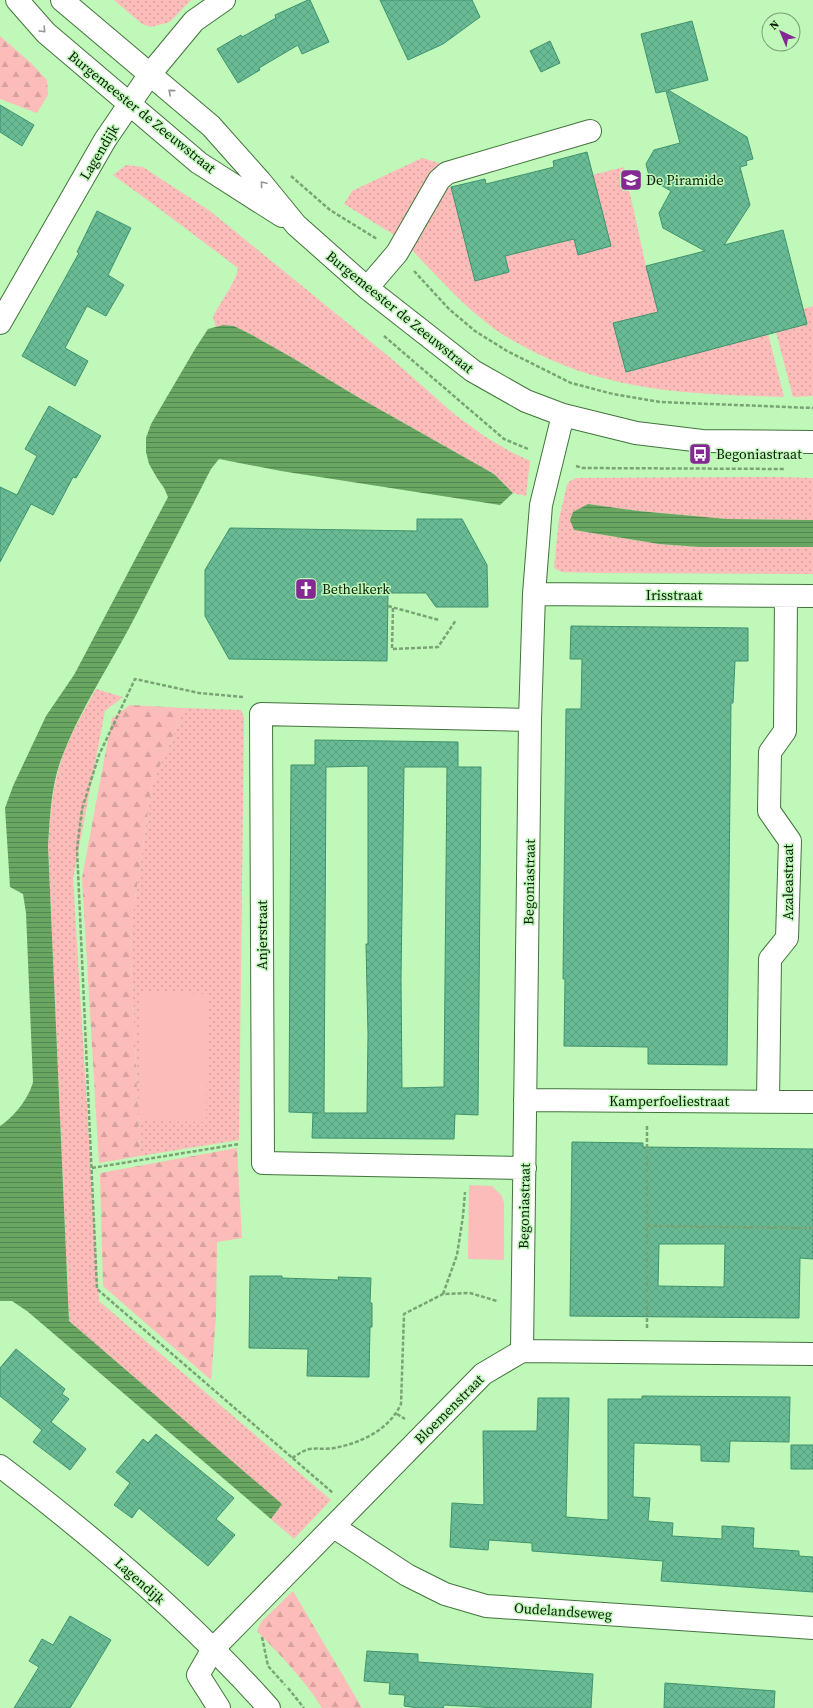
<svg xmlns="http://www.w3.org/2000/svg" width="813" height="1708" font-family="'Source Serif 4',serif">
<defs>
<pattern id="grass-dots" width="8" height="8" patternUnits="userSpaceOnUse"><rect width="8" height="8" fill="#fcbcb9"/><path d="M2 2h.1M6 6h.1" fill="none" stroke="#d6a19e" stroke-width="1.8" stroke-linecap="round"/></pattern>
<pattern id="forest-firs" width="22" height="20" patternUnits="userSpaceOnUse"><rect width="22" height="20" fill="#fcbcb9"/><path d="M5 1l3.5 6h-7zM16 11l3.5 6h-7z" fill="#d6a19e"/></pattern>
<pattern id="water-rules" width="6" height="5" patternUnits="userSpaceOnUse"><rect width="6" height="5" fill="#69a662"/><path d="M0 2.5h6" fill="none" stroke="#54874f"/></pattern>
<pattern id="building-cross-hatch" width="8" height="8" patternUnits="userSpaceOnUse"><rect width="8" height="8" fill="#68bb94"/><path d="M0 0l8 8M0 8l8-8" fill="none" stroke="#59a07e"/></pattern>
</defs>
<rect width="100%" height="100%" fill="#c0f8b9"/>
<path fill="url(#grass-dots)" d="M114 0H191L170 22 151 27 142 24Z
M422 158 439 163 396 236 344 204 352 191Z
M126 165 143 167 210 211 393 360 454 414 484 436 511 452 530 461 526 496 513 493 494 474 356 396 291 357 252 335 234 326 223 325 216 327 213 317C219 304 237 281 238 268L161 210 113 175Z
M624 167 646 266 768 334 784 397C696 394 617 393 536 353 521 345 505 337 492 327 461 304 436 275 409 247L440 191 451 187 475 281 509 272 505 256 574 239 578 254 611 246 592 175Z
M813 306V396L793 397 776 332 807 324 803 309Z
M776 477 813 478V520L727 519 638 511 588 504 574 530 659 544 699 547H813V574L598 573 562 572 554 568 559 519 567 485 570 481 576 478Z
M96 689 123 697 105 711 73 879 99 1301 331 1500 294 1539 271 1519 281 1504 69 1321 48 846C50 816 52 787 62 758 70 734 84 711 96 689Z
M185 708 241 710 244 718 239 1140 140 1156 130 933 152 784Z"/>
<path fill="url(#forest-firs)" d="M0 36 31 63 47 80 48 95 37 113 0 99Z
M130 705 185 708 152 784 130 933 140 1156 99 1163 82 878 112 718Z
M237 1148 242 1238 217 1242 216 1316 211 1380 103 1286 100 1173Z
M293 1591 362 1708H322C304 1679 280 1655 257 1631L261 1622Z"/>
<path fill="#fcbcb9" d="M141 992 208 994 206 1122 139 1121Z
M469 1185 492 1186 502 1196 504 1203V1260L468 1259Z"/>
<path fill="url(#water-rules)" d="M223 325 234 326 252 335 291 357 356 396 494 474 513 493 500 505 281 471 219 459 211 469C186 518 161 566 136 615 112 662 81 707 62 757 51 785 50 816 48 846L69 1321 282 1504 271 1519 27 1311 12 1301H0V1126C14 1117 29 1098 33 1082L26 913 23 894 10 887 5 808 13 786 46 716 74 675 168 497 164 488 157 478 149 464 146 452V438L151 424 195 349 208 329Z
M588 504 638 511 727 519 813 520V547H699L659 544 574 530 570 520 573 512Z"/>
<path fill="url(#building-cross-hatch)" stroke="#3e926d" fill-rule="evenodd" d="M308 0H310L329 42 302 54 298 45 259 68 260 70 238 83 217 49 241 35 242 37 276 18 275 15Z
M380 0H472L480 17 443 44 408 60Z
M692 21 708 80 668 90 747 137 753 159 746 161 747 165 740 167 750 205 724 245 783 230 807 324 626 372 613 323 658 312 646 266 705 251 663 228 659 213 671 191 650 179 646 164 654 150 680 143 666 91 656 93 641 34Z
M550 41 560 63 541 72 530 51Z
M0 105 34 125 22 146 0 132Z
M587 152 611 246 578 255 574 239 553 244 505 256 509 272 475 281 451 187 485 179 486 184 554 167 553 161Z
M97 211 131 228 108 275 124 285 106 316 87 306 65 348 88 361 75 386 22 356 79 253 77 252Z
M49 406 101 436 76 478 73 477 53 515 31 504 0 562V487L17 495 37 456 25 449Z
M417 519H462L487 565 488 607H436L426 593H388L387 661 229 659 205 616V570L230 528 417 531Z
M571 626 748 628V661H735L733 703H731L727 1065 648 1064V1047L564 1046 565 979H563L566 709H581L582 659H570Z
M315 740 458 742V767H481L478 1115 455 1114 454 1139 312 1138 313 1113H318L289 1112 291 765H315ZM368 766V944H366L368 1034 367 1113H324L326 767ZM404 767H447L444 1087 402 1088 401 978Z
M572 1142 643 1143V1147L813 1149V1259L800 1258 799 1318 570 1316ZM659 1244H725L724 1287 658 1286Z
M250 1276H282V1278L339 1280 338 1277 371 1278 370 1303H372V1327H370L369 1377 307 1376 308 1349 249 1348Z
M16 1349 65 1389 62 1394 69 1399 51 1422 86 1449 70 1470 33 1442 42 1430 0 1396V1368Z
M642 1396 790 1397 789 1442 730 1441 729 1462 701 1461V1445L634 1443 633 1497 650 1498 648 1521 673 1523 672 1536 722 1539V1526L754 1528 753 1548 799 1551V1556L813 1557V1592L661 1581 663 1561 532 1551V1543L489 1540 488 1550 450 1547 452 1503 484 1505 483 1431H537L538 1398H569L566 1517 608 1520V1399H642Z
M156 1434 234 1498 216 1519 235 1535 208 1566 139 1508 132 1518 114 1505 130 1483 116 1472 143 1439 148 1443Z
M791 1445H813V1469H791Z
M70 1616 111 1640 70 1708H14L39 1667 29 1661 42 1639 53 1645Z
M367 1651 418 1654V1662L593 1674 591 1708H498L444 1705 443 1708H418L404 1706 405 1695 389 1694 390 1683 364 1681Z
M665 1683 775 1691 774 1708H664Z"/>
<g fill="none" stroke-linecap="round" stroke-linejoin="round">
<g stroke="#42743c" stroke-width="24">
<path id="minor" d="M17 0 46 33 199 163 282 216
M62 0 211 126 260 181 296 225 367 288 473 371 526 401 563 415 636 433 702 441 813 442
M367 288 397 253 439 180 447 173 590 131
M0 323 105 140 150 74 194 21 224 0
M534 594 813 596
M525 1100 813 1102
M768 1102 770 959 787 938 790 841 769 811 770 752 785 731 786 596
M525 1168 263 1163 261 714 530 720
M522 1351 530 720 534 594 541 505 563 415
M0 1466C96 1539 189 1618 269 1708
M334 1527 407 1575 445 1594 486 1606 813 1628
M219 1708 198 1675 213 1649 483 1374 522 1351 813 1354"/>
</g>
<path stroke="#79a374" stroke-width="2.5" stroke-dasharray="4 2" stroke-linecap="butt" d="M291 176 330 210 377 239
M414 271 449 309 475 331 507 351 571 383 613 394 660 402 813 408
M384 336 504 439 528 449
M576 466 583 468 785 469
M388 606 439 620
M393 608 392 649 438 647 456 620
M243 697 199 693 135 679 99 755 82 809 77 849 97 1289 333 1493
M92 1168 239 1144
M647 1226 813 1228
M443 1294 457 1255 463 1216 465 1192
M647 1328V1125
M397 1414 405 1419
M292 1458C297 1455 301 1452 306 1450 314 1447 325 1450 334 1448 361 1443 389 1430 401 1404L404 1314 443 1294 470 1293 497 1301
M262 1637 268 1666 285 1685
M288 1688 304 1708"/>
<use href="#minor" stroke="#fff" stroke-width="22"/>
</g>
<defs><path id="oneway-chevron" d="M-2-3.5L2.5 0L-2 3.5" fill="none" stroke-width="1.6" stroke-linecap="round" stroke-linejoin="round"/></defs>
<g stroke="#90998f">
<use href="#oneway-chevron" transform="translate(43 30) rotate(46)"/>
<use href="#oneway-chevron" transform="translate(171 92) rotate(-139)"/>
<use href="#oneway-chevron" transform="translate(263 184) rotate(-130)"/>
</g>
<defs>
<g id="school-square" transform="scale(1.15)"><rect x="-9" y="-9" width="18" height="18" rx="4" fill="#842893" stroke="#c0f8b9"/><path d="M0-5L7-2L0 1L-7-2ZM-4 1L0 2.5L4 1V4Q0 6-4 4Z" fill="#fff"/></g>
<g id="bus-square" transform="scale(1.15)"><rect x="-9" y="-9" width="18" height="18" rx="4" fill="#842893" stroke="#c0f8b9"/><path d="M-5-6H5V4H4V6H2V4H-2V6H-4V4H-5ZM-3.5-4V0h7V-4ZM-3.5 1.2v1.5H-2V1.2ZM2 1.2v1.5H3.5V1.2Z" fill="#fff"/></g>
<g id="church-square" transform="scale(1.15)"><rect x="-9" y="-9" width="18" height="18" rx="4" fill="#842893" stroke="#c0f8b9"/><path d="M-1.2-6h2.4v3.5h3.3v2.4h-3.3V6h-2.4V-.1h-3.3v-2.4h3.3Z" fill="#fff"/></g>
</defs>
<g fill-rule="evenodd">
<use href="#school-square" x="631" y="180"/>
<use href="#bus-square" x="700" y="454"/>
<use href="#church-square" x="306" y="589"/>
</g>
<g text-anchor="middle" stroke-width="3" stroke-linejoin="round" paint-order="stroke">
<g font-size="14" fill="#081d07" stroke="#c0f8b9">
<text transform="translate(142 112) rotate(39)" y="5">Burgemeester de Zeeuwstraat</text>
<text transform="translate(99 152) rotate(-59)" y="5">Lagendijk</text>
<text transform="translate(400 312) rotate(39)" y="5">Burgemeester de Zeeuwstraat</text>
<text x="674" y="600">Irisstraat</text>
<text transform="translate(529 882) rotate(-89)" y="5">Begoniastraat</text>
<text transform="translate(788 882) rotate(-90)" y="5">Azaleastraat</text>
<text transform="translate(262 935) rotate(-90)" y="5">Anjerstraat</text>
<text x="669" y="1106">Kamperfoeliestraat</text>
<text transform="translate(524 1206) rotate(-89)" y="5">Begoniastraat</text>
<text transform="translate(449 1409) rotate(-45)" y="5">Bloemenstraat</text>
<text transform="translate(140 1581) rotate(42)" y="5">Lagendijk</text>
<text transform="translate(563 1611) rotate(4)" y="5">Oudelandseweg</text>
</g>
<g font-size="14" fill="#081d07" stroke="#c0f8b9" text-anchor="start">
<text x="646" y="185">De Piramide</text>
<text x="716" y="459">Begoniastraat</text>
<text x="322" y="594">Bethelkerk</text>
</g>
</g>
<g transform="translate(781 32) rotate(316)"><circle r="19" fill="#c0f8b9" stroke="#76a072"/>
<path d="M0-3L7 15L0 10L-7 15Z" fill="#842893"/>
<text y="-6" font-size="11" font-weight="bold" text-anchor="middle" fill="#081d07">N</text>
</g>
</svg>
